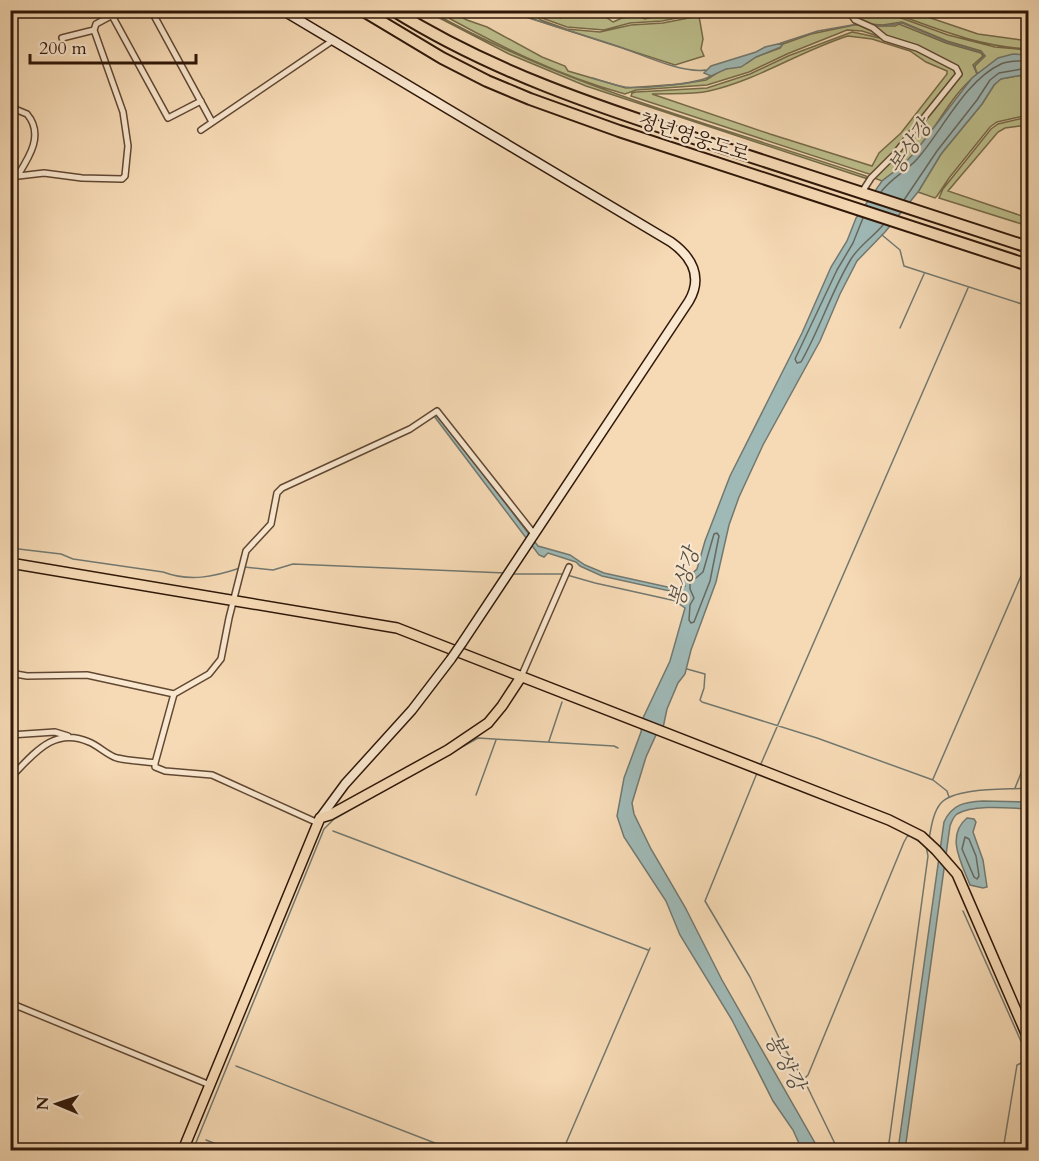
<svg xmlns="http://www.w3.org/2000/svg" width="1039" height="1161" font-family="Cardo,'Noto Serif KR',serif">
<rect width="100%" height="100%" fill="#f6dab5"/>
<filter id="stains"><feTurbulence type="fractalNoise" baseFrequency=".00333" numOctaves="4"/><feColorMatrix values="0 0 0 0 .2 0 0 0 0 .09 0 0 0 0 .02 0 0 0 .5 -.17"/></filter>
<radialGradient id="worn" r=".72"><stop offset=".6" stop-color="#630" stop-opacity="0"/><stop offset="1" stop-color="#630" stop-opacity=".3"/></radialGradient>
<path fill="#bdbf8d" stroke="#766b4a" stroke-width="1.5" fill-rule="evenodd" d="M681 10 713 11 662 21 630 23 604 30 567 27 542 18 558 16 560 18C579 15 597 8 613 22L622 18 638 16 645 19Z
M426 11H430C566 88 719 126 866 176L868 179 586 86 509 54Z
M436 11H450L467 20 487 27 542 57 565 66 568 71 626 88 681 84 706 80 722 70 747 63 756 57 780 48 783 44 811 34 854 25H864L872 29 884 38 862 31 847 30 787 54 749 72 707 85 636 90 625 94C559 76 495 44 436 11Z
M507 11H517L536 16 541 20 566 29 600 32 631 25 663 23 699 16 703 39 701 49 704 56 675 65Z
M851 11H882L948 35 995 47 1028 50V55C1005 54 997 59 979 73L976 72 975 66 985 56 981 51 947 41 902 22 883 25 868 24 855 18Z
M887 11H910L978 34 1028 41V49C975 46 936 28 887 11Z
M899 24 946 43 981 53 983 56 973 65 977 74C947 98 933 138 904 164 898 170 889 175 882 181L874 178 935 109 960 75 957 66 887 37 873 26H895Z
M852 32C883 38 937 50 958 74L893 154 872 175 631 96 632 93 636 92 707 88 750 74 788 56ZM848 36 872 39 910 51 926 62 947 71V74L901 133 879 153 872 166 770 134 652 94C671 93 691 95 709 91 758 80 800 51 848 36Z
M1028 74V115L997 122 990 127 949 178 937 196 935 198 918 192 941 154 982 104 994 85 1000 79Z
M1028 117V125L1005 128 998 132 948 191 1028 218V226L939 198 943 189 991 129 998 124Z"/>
<path fill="#9fb9b6" stroke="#727870" stroke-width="1.5" d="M782 43 781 47 756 57 741 67 726 69 711 76 704 73 711 66 756 52 765 47Z
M1013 54 1028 55V74L1001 79 994 85 982 104 941 154 918 192 885 232 857 261 840 294 820 341 763 445 739 497 729 525 716 582 691 650 685 674 678 683 667 709 663 728 656 735 646 757 632 803 634 814 651 849 685 907 722 980 819 1150H802L793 1130 773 1101 732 1020 680 935 666 901 624 837 617 816 624 778 641 732 643 718 670 661 685 608 675 601 685 602 688 598V595L602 576 580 566 576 562 548 553 544 557 539 555 434 416 437 413 538 546 570 555 585 565 604 573 672 588 685 586 683 582 697 569 705 541 730 476 802 333 831 267 847 241 856 218 882 181 904 164 915 152 972 78 998 58Z
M983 801 1028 802V809C1010 808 973 804 957 814 953 817 952 821 950 826L905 1150H898L944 822C952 804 965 802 983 801Z
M967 818 974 819 976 822 973 832 983 860 987 887 983 888 970 885C962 864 945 836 967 818Z"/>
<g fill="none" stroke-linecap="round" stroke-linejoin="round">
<path stroke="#67685f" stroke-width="1.5" d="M881 192C891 178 907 171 918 158 943 129 966 80 1001 64 1010 60 1019 61 1028 61
M904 200 937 151 977 100 990 80 999 73 1028 68
M863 218 853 243 837 270 795 359 797 363 801 362C820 329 831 292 851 259 859 246 873 237 883 225
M717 533 719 536 710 581 694 622 691 623 689 620 690 605 694 598 690 589V583L703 572 714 534Z
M965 837 969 839 976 856 979 876 977 879 974 877 962 849Z"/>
<path stroke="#727870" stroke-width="1.5" d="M504 10C541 22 578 33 614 45 639 53 681 74 706 70
M872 25 883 26 902 23 947 42 981 52 985 56 974 66 977 73
M781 43 818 31 858 24
M592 78C603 81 614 85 625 87 642 89 697 84 711 76
M882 235 900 250 904 266 1028 306
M900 328 924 274
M10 548 61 554 73 559 163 572C190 582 213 577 240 568
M244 567 273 570 293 564 505 573
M513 574H562
M567 575 595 583 676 601
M687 669 705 674 704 688 700 700 702 702 817 738 933 780 947 791 949 797
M549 741 562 702
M760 766 968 288
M757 773 705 901 750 977 782 1044 806 1084 838 1150
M933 779 1028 560
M1015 788 1028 756
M476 795 496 740
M333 831 648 950
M929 839C931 828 933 812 941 803 956 787 1007 790 1028 788
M963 911 1028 1057
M236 1066 453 1150
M803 1080 808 1075 904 842 908 835 922 843
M206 1140 231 1150
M193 1150 324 829 334 819 478 738 614 746 618 748
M563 1150 650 948
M888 1150 928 856 926 846
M1003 1150 1017 1065 1028 1060"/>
<g stroke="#614833" stroke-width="8">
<path id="minor" d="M109 10 168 118 201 101
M151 10 212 122
M848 10 855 20 873 28 885 38 917 48 956 68 959 74 894 155 871 178 862 192
M62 38 94 30
M10 107 27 114C44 134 30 156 18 175
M201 130 332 41
M10 177 44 173 82 178 122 179 125 176 128 146 123 112 94 30 96 24 122 10
M10 673 27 676 87 675 174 694 209 674 221 659 229 618 246 551 271 524 277 493 282 488 410 429 437 411 534 534
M521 677 569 567
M174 694 155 763V767L165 771 212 775 318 823
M10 735 55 732 68 736
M10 778C33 755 53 726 89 742 99 746 107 755 117 758 129 761 142 761 155 763
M10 1003 210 1085"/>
</g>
<g stroke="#2f1708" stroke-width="11">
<path id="secondary" d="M282 10 671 242C692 257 703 277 689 301L462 643
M320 818 345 784 412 710 451 659"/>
</g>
<g stroke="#2f1708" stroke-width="12">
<path id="primary" d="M10 563 397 628 889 820 921 836 936 850 957 874 1028 1038
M183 1150 320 818 330 815 448 750 488 723 502 706 521 677"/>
</g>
<g stroke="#2f1708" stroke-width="14">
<path id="motorway" d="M362 10 442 58 487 81 530 99 619 131 1028 265
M393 10C495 74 605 109 718 146 822 180 925 214 1028 247"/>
</g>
<use href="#minor" stroke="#f9e7cf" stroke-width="5"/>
<use href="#secondary" stroke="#f9e7cf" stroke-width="8"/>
<use href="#primary" stroke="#f6dab5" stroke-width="9"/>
<use href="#motorway" stroke="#f6dab5" stroke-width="10"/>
<g stroke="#2f1708" stroke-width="11" stroke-linecap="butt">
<path id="secondary-bridge" d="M451 659 462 643"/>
</g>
<use href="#secondary-bridge" stroke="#f9e7cf" stroke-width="8"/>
</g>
<g text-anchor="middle" stroke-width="4.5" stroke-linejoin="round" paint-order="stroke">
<g font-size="20" fill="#2f1708" stroke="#f9e7cf">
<text transform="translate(694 137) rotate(18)" y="7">청년영웅도로</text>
</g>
<g font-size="21" font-style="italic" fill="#565045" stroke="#f9e7cf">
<text transform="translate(910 147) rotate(-57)" y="7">봉상강</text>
<text transform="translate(684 577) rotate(-74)" y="7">봉상강</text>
<text transform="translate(785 1062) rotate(62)" y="7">봉상강</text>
</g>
</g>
<rect width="1039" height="1161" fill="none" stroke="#f6dab5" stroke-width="36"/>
<rect x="12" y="12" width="1015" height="1137" fill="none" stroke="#2f1708" stroke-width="3"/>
<rect x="18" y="18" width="1003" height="1125" fill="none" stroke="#2f1708" stroke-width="1.5"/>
<g transform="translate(57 1104) rotate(272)" stroke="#f9e7cf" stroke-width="4.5" paint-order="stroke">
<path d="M0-4.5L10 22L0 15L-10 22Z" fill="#2f1708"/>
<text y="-9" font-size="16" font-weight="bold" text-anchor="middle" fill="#2f1708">N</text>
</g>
<path d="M30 54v9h166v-9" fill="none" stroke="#2f1708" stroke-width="3"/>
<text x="39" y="54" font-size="18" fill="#2f1708" stroke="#f9e7cf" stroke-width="4.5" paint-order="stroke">200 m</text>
<rect width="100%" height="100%" filter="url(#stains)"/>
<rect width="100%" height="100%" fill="url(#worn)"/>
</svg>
